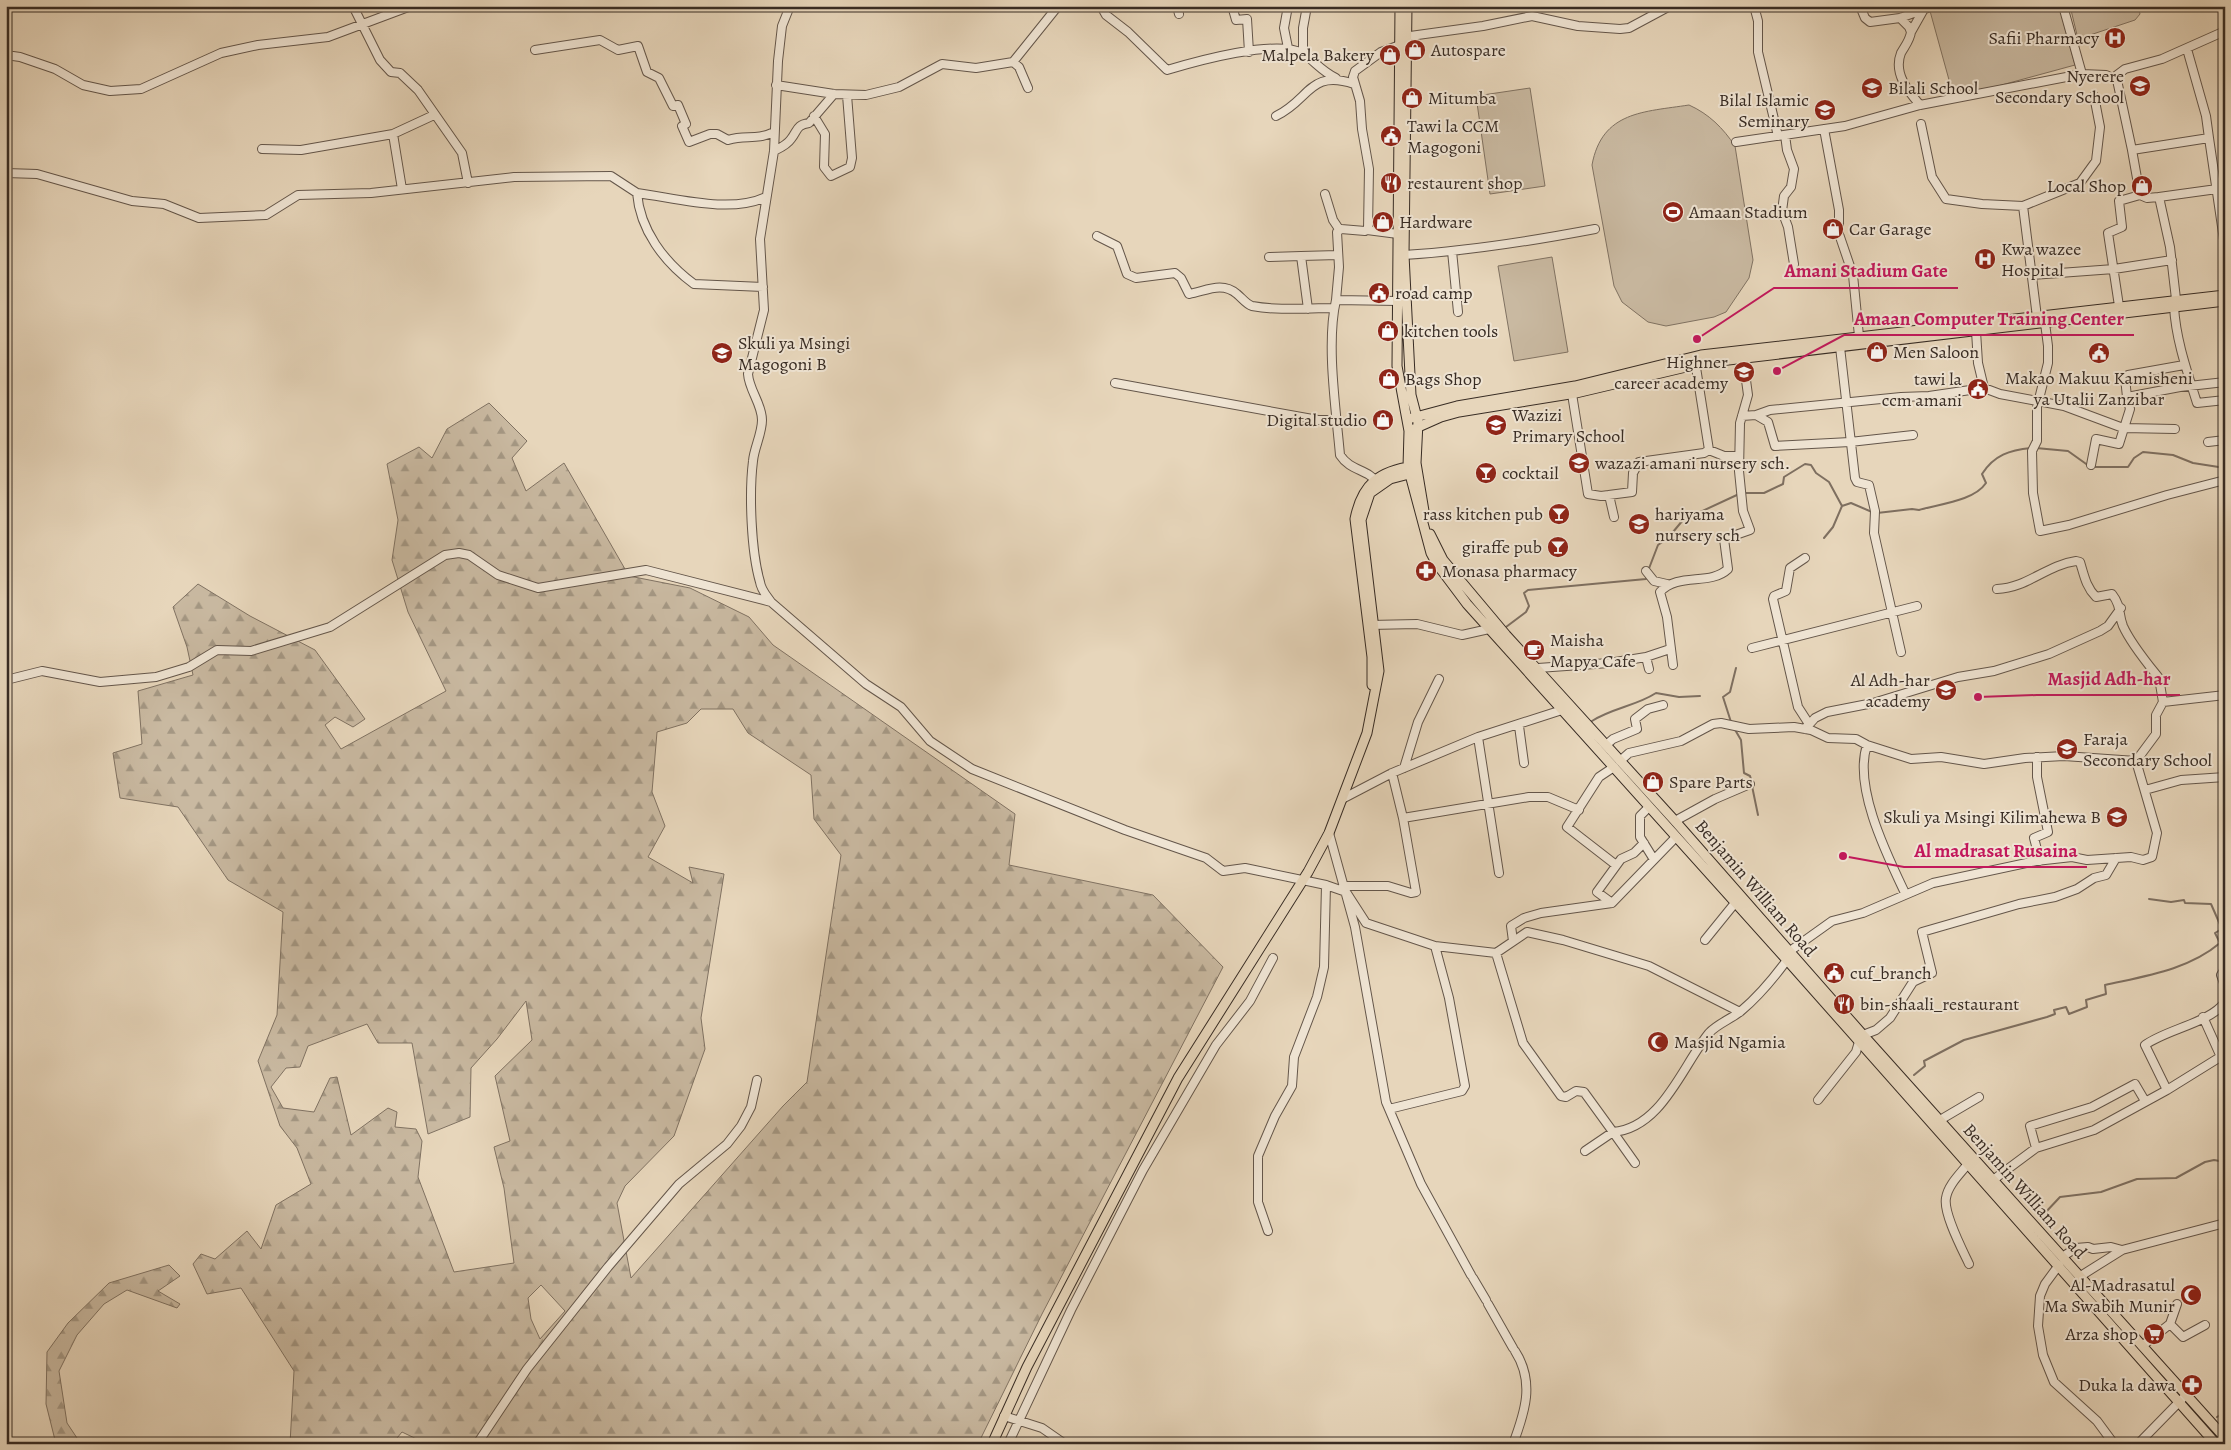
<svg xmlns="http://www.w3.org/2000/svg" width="2231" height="1450" font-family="Alegreya,serif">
<defs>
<pattern id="forest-firs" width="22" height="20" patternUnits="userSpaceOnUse" patternTransform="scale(1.25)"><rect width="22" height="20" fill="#c9b9a1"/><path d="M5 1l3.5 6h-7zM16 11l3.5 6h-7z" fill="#a49783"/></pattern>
</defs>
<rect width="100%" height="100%" fill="#e7d6bb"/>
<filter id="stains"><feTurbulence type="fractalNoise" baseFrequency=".004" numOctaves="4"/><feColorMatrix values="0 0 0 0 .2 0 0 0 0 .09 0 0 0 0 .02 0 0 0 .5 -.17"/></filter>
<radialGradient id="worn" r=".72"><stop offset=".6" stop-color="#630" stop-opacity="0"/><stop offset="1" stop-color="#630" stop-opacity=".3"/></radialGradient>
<path fill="#c9b9a1" stroke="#807262" d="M1946 6H2059L2075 65 1954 98 1930 11Z
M2070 6H2138L2140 14 2135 20 2078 39Z
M1530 88 1545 186 1490 194 1476 96Z
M1689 105C1709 114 1723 128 1735 146L1753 260 1749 278 1726 312 1714 317 1666 326 1648 322 1622 302 1614 286 1592 165C1602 111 1644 112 1689 105Z
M1552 257 1568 352 1514 361 1498 266Z"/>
<path fill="url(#forest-firs)" stroke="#807262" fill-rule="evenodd" d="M489 403 527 441 512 458 526 491 564 463 629 576 690 588 749 617 773 645 1015 814 1009 865 1153 895 1223 967 1042 1314 978 1444H427L402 1432 392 1444H290L294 1371 241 1288 207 1294 193 1264 201 1254 215 1259 247 1231 261 1249 276 1205 311 1184 297 1148 280 1126 258 1061 277 1015 283 912 228 880 178 807 120 798 113 753 142 744 138 691 193 675 187 647 173 607 198 584 250 616 315 650 365 719 353 727 335 717 325 725 341 749 446 691 408 612 392 560 398 520 387 464 419 447 432 458 447 429ZM701 709H733L748 733 811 775 814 819 841 855 807 1082 783 1106 631 1278 617 1203 625 1186 674 1136 705 1049 701 1018 724 874 689 867 693 883 648 857 665 826 652 792 657 732 687 723ZM526 1001 532 1040 495 1076 510 1141 494 1147 504 1188 514 1263 454 1272 418 1177 422 1141 416 1129 395 1127 397 1112 388 1108 351 1135 337 1077 330 1078 314 1112 283 1108 271 1087 286 1068 300 1067 308 1046 367 1024 378 1043H412L428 1134 470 1117 471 1068 497 1039ZM541 1285 565 1311 540 1339 531 1319 528 1298Z
M169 1265 180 1276 158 1291 180 1304 177 1308 127 1290 104 1304 77 1335 59 1371 67 1423 81 1444H56L46 1404 47 1352 68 1323 109 1283Z"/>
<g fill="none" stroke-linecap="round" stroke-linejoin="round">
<path stroke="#7e6f60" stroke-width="2" d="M1597 6H1612
M1412 9V6
M2036 448 2068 451 2089 466
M2093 467H2128L2134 458 2143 452 2173 455 2193 463 2225 468
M1744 493H1764L1783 484 1784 477 1805 464 1811 465 1816 473 1829 482 1842 506
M1877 513 1912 509 1919 510C1939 504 1974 501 1986 483L1982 474C1994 455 2010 450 2031 448
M1824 538 1833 527 1842 506 1851 503 1872 512
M1648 571 1658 545 1668 538 1683 520 1739 494
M1506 627 1526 612 1529 606 1524 593 1528 590 1646 579 1647 575
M1592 721C1612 708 1636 706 1656 693L1679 697 1700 696
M1731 722 1723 697 1730 692 1736 668
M1734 728 1741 740 1744 773 1750 776 1752 782
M1752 786 1758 815
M2149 899 2171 902 2184 900 2185 903 2211 904 2222 929
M1914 1075 1925 1066 1924 1061 1964 1040 2047 1017 2055 1014 2054 1010 2066 1007 2069 1014 2087 1007 2086 1000 2106 994 2105 985C2145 976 2188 970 2220 943L2215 933 2225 927
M2044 1214 2060 1197 2101 1192 2137 1179 2176 1178 2205 1162 2214 1160 2225 1162
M2217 1417 2225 1412"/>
<g stroke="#64564a" stroke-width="10">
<path id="minor" d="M353 6 380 60 391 72 400 73 418 90 462 153 468 183
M1101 6 1106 15 1128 32 1167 70C1197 61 1276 39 1302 53 1314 60 1321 71 1336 78
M1177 6 1179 14
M1232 6 1236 20 1247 19 1249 52
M1754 6 1758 21V52L1778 136
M1860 6 1865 18 1870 22 1900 18 1933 6
M2063 6 2082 74
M1900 18 1909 27 1911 32C1910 40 1905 46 1901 53 1893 73 1908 91 1920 105
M1911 32 1924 9
M1403 37 1483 26 1532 16 1578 26 1620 29 1629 28 1670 6
M1288 48 1284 28 1288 6
M2187 49 2206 116 2209 138
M535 50 600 40 618 50 638 46 647 72 659 78 673 106 678 105 686 124 682 126 689 142 710 134H717L728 140C746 134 755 141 774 132
M1303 54V28L1307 6
M6 55 20 57 55 69 83 85 110 91 141 89 221 53 258 45 328 37 411 6
M1013 62 1019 67 1028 88
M2113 78 2125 69 2162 59 2225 31
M776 85 834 94 866 95 899 87 942 64 976 68 1013 62 1058 6
M814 116 825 134 824 167 831 176 850 167 852 158 847 95
M1276 116C1310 100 1309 69 1354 84
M1921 124 1932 177 1946 199 1982 204 2023 206 2080 183 2096 161 2100 127 2094 96
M1824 129 1839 210V234L1853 275 1859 336
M393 134 402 189
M1785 135 1787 150 1794 169 1791 187 1784 196 1782 211 1788 227 1794 264
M1736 142 1845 126 1920 105 2082 74 2106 75 2117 80 2132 150
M262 149 301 150 393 134 434 115
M774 151C780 148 787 145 791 139 798 130 796 125 809 123L834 94
M6 173 37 174 132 201 164 204 199 218 266 215 298 195 371 193 514 177 611 176 637 193C640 230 664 262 694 284L763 287
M637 193C676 198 730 214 766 197
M1325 194 1333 220 1339 229
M2140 195 2147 198 2159 197
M2023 206 2037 317
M1367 230 1398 234
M1097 236 1117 246 1127 274 1136 278 1175 273 1181 278 1189 294C1206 291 1222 281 1237 294 1242 298 1246 304 1252 306 1280 311 1306 308 1334 308
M1452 251 1458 312
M1404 255C1469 251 1532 241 1595 229
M1301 256 1338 255
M1269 257 1301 256 1308 309
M2032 275 2114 269 2172 260
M2176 299 2170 247 2159 197 2217 189
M1336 300 1339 267 1337 232 1341 229 1365 231 1368 229 1369 169 1362 129 1360 101 1353 77 1355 71 1381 52 1400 45
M2119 306 2108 233 2122 227 2119 201 2140 195 2132 150 2209 138 2225 247
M2174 307C2176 340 2187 371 2197 403L2225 400
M2045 323 2048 346V363L2037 407V441L2032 451 2033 493 2040 531 2069 525 2167 495 2225 480
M1976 331 1978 363 1984 388 2000 394 2064 406 2123 428 2175 429
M1840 347 1855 478 1857 482 1869 485 1875 511 1874 533 1901 652
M1695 361 1709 450 1724 456H1739
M1115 383 1318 420H1337
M1572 394 1588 494 1601 496 1632 492 1633 473 1639 462 1704 453 1709 450
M2127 397 2125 378 2128 375 2184 365
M1756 415 1770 410 1901 397 1929 396 1984 388
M1742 416 1756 415 1768 422 1775 446 1850 442 1913 435
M2208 442 2225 440
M2091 465 2096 439 2119 444 2130 409 2127 397 2180 387 2225 382
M1379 484C1367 468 1351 472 1340 455 1336 409 1326 344 1336 300L1398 301
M1609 495 1614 517
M1805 558 1790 568 1786 591 1774 596 1773 599 1798 707 1809 724
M1646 571 1654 581 1667 584
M771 602C767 596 761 590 760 582 751 551 749 493 753 461 754 448 762 434 762 420 762 404 749 390 748 374L764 310 760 239 774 151 778 61 782 26 790 6
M1370 625 1417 624 1462 635 1489 629
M1752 648 1917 606
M1646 657 1649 669
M1673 665 1667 617 1660 592C1678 572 1710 586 1728 569L1724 539 1750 530 1743 511 1739 471 1740 423 1748 395 1743 358
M1538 668 1609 663 1646 657 1670 649
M6 680 42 671 100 682 156 677 189 667 217 650 251 651 330 627 445 555 459 553 469 555 498 575 538 588 646 570 771 602 866 684 901 707 930 741 972 769 1125 830 1206 858 1223 871 1245 868 1326 885 1346 892 1366 923 1435 946 1496 953 1527 932 1563 940 1649 966 1740 1012
M2163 702 2225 695
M1519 726 1524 763
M1805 729 1815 718 1827 712 1873 703 1958 677 1994 671 2049 654 2100 631 2108 626 2121 608
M1478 737 1499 873
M1606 745 1613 739 1637 729 1635 719 1648 709 1663 705
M1867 745C1853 787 1887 855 1905 893
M2037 757V777L2048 832 2034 838 2040 861
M1620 761 1629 753 1681 741 1713 724 1721 723 1749 729 1794 727 1811 730 1828 738 1856 739 1867 745 1911 759 1941 757 1984 764 2025 758 2064 756 2136 761
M1614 767 1599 777 1567 827 1616 865
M1404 768 1418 722 1439 679
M2145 790 2181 780 2225 777
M1344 798 1392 773 1478 737 1562 710
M1649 807 1640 816V837L1653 858
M1403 818 1529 797H1548L1579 810
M1675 821 1715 799 1750 784
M1329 833 1355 927 1386 1102 1421 1184 1471 1275
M1344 886H1388L1411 893 1416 892 1403 818 1392 773
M1612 903 1597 892 1621 859 1634 853 1644 843
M1705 940 1735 903
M1513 941 1511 926 1524 918 1541 913 1612 903 1676 837
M1790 951 1832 921 1863 913 1933 883 2036 861 2072 857 2087 860 2131 857 2143 860 2152 857 2157 833 2136 761 2156 734V715L2163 702 2159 678C2147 663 2131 644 2123 626 2118 614 2122 607 2112 594L2096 597C2086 587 2084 575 2080 562L2076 561C2047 565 2027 588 1997 589
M1496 953 1523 1043 1561 1096 1566 1097 1576 1091 1584 1092 1613 1132C1662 1128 1682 1066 1709 1033 1717 1024 1731 1019 1741 1011 1759 996 1773 979 1787 960
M2225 969 2221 975 2225 986
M2203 1017 2221 1057
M1863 1035 1876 1030 1890 1018 1913 982 1932 973 1922 932 2019 904 2055 897 2077 889 2094 878 2106 875 2116 858
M2167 1090 2225 1054
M1818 1100 1856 1052 1859 1042
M1389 1109 1462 1091 1465 1086 1449 998 1435 946
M1940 1120 1979 1097
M2036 1148 2030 1126 2092 1107 2135 1084 2145 1101
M1585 1151 1613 1132 1635 1163
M1967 1165C1960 1174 1948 1185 1946 1198 1943 1213 1962 1249 1969 1264
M1993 1180 2036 1148 2094 1130 2167 1090 2145 1045C2167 1029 2210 1023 2225 1002
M1268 1231 1258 1202V1156L1275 1116 1292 1086 1294 1057 1317 997 1324 967 1326 885
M2062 1257 2076 1248 2088 1247 2093 1249 2111 1247 2122 1250
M2059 1265 2045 1284 2040 1296 2038 1326 2043 1355 2054 1382 2097 1421 2114 1444
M2079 1277 2122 1250 2225 1223
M1473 1278 1486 1300
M1488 1304 1513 1348
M2170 1324 2183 1337 2205 1325
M2142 1346 2170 1324 2177 1304
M1004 1416 1042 1428 1065 1444
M477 1444 527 1369 608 1267 679 1184 727 1144 741 1126 751 1107 757 1080
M1008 1444 1071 1310 1143 1170 1216 1045 1250 1001 1273 958
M1513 1444C1525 1412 1535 1382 1515 1351
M2138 1444 2182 1399"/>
</g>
<g stroke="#382c24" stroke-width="11">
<path id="major" d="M1400 6 1397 366 1409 431 1408 467 1431 553 1437 564 1467 604 1787 960 2216 1444
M1407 6 1404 255 1411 395 1418 422 1416 463 1425 517
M1412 418 1457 406 1575 386 1701 355 2225 295
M1414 429 1441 417 1459 412 1576 393 1703 363 2225 301
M1430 534 1443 560 1506 635 1675 821 1863 1035 2225 1438
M1372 685V657L1355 519C1362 484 1379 471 1414 466
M992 1444 1027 1367 1178 1078 1308 872 1329 833 1367 733 1379 671 1361 520 1370 493 1390 479 1413 473"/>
</g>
<use href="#minor" stroke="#efe4d3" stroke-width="8"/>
<use href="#major" stroke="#e7d6bb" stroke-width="9"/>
</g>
<defs>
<g id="hospital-disc" transform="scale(1.125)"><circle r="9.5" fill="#8f2418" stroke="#efe4d3"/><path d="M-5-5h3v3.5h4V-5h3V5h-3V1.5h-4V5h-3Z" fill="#fff"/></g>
<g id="shop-disc" transform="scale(1.125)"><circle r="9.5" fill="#8f2418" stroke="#efe4d3"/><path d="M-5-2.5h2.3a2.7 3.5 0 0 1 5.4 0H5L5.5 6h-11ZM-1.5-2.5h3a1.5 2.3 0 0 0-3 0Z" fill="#fff"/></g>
<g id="school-disc" transform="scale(1.125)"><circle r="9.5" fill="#8f2418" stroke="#efe4d3"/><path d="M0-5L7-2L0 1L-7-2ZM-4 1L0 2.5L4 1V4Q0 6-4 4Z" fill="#fff"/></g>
<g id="civic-disc" transform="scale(1.125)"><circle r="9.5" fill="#8f2418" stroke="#efe4d3"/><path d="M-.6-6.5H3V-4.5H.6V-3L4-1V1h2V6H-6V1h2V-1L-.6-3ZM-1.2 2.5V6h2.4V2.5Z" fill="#fff"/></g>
<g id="restaurant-disc" transform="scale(1.125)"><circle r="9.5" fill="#8f2418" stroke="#efe4d3"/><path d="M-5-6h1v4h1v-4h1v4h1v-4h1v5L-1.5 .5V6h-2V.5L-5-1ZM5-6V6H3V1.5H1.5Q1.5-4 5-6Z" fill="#fff"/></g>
<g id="stadium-disc" transform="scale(1.125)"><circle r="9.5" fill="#8f2418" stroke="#efe4d3"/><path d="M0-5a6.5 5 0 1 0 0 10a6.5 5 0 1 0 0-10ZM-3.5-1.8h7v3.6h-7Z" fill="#fff"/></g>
<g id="bar-disc" transform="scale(1.125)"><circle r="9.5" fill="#8f2418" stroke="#efe4d3"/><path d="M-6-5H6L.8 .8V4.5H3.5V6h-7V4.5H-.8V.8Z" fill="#fff"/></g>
<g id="pharmacy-disc" transform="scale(1.125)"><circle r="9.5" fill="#8f2418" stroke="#efe4d3"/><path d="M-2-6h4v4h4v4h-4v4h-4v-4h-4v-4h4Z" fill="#fff"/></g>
<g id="cafe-disc" transform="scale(1.125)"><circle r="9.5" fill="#8f2418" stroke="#efe4d3"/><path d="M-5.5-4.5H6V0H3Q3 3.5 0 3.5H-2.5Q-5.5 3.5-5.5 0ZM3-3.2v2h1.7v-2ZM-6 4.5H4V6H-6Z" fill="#fff"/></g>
<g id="mosque-disc" transform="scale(1.125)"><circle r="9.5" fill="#8f2418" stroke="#efe4d3"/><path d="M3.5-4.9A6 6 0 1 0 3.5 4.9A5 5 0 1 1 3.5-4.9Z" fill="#fff"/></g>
<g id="supermarket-disc" transform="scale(1.125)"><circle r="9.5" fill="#8f2418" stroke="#efe4d3"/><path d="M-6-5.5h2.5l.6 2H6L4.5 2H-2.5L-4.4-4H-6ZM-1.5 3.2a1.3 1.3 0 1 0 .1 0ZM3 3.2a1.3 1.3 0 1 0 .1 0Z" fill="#fff"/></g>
</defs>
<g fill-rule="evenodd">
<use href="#hospital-disc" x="2115" y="38"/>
<use href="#shop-disc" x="1415" y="50"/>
<use href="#shop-disc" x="1390" y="55"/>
<use href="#school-disc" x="2140" y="86"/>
<use href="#school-disc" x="1872" y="88"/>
<use href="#shop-disc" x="1412" y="98"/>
<use href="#school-disc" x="1825" y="110"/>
<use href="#civic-disc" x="1391" y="136"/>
<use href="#restaurant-disc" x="1391" y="183"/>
<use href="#shop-disc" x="2142" y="186"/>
<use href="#stadium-disc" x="1673" y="212"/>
<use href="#shop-disc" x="1383" y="222"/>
<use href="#shop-disc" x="1833" y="229"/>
<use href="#hospital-disc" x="1985" y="259"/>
<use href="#civic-disc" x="1379" y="293"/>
<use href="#shop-disc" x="1388" y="331"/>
<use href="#shop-disc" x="1877" y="352"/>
<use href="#school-disc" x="722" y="353"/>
<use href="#civic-disc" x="2099" y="353"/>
<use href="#school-disc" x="1744" y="372"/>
<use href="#shop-disc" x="1389" y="379"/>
<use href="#civic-disc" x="1978" y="389"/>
<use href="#shop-disc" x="1383" y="420"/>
<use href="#school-disc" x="1496" y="425"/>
<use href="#school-disc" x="1579" y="463"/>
<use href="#bar-disc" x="1486" y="473"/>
<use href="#bar-disc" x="1559" y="514"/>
<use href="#school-disc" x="1639" y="524"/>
<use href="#bar-disc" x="1558" y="547"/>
<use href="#pharmacy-disc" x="1426" y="571"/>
<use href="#cafe-disc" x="1534" y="650"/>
<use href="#school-disc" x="1946" y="690"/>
<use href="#school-disc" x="2067" y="749"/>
<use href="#shop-disc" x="1653" y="782"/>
<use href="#school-disc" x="2117" y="817"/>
<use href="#civic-disc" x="1834" y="973"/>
<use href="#restaurant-disc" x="1844" y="1004"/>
<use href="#mosque-disc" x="1658" y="1042"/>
<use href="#mosque-disc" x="2191" y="1295"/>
<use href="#supermarket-disc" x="2154" y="1334"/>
<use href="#pharmacy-disc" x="2192" y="1385"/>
</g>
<g text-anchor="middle" stroke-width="4" stroke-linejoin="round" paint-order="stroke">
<g font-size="18" fill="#382c24" stroke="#efe4d3" text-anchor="start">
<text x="2099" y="44" text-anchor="end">Safii Pharmacy</text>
<text x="1431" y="56">Autospare</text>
<text x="1374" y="61" text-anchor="end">Malpela Bakery</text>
<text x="2124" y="82" text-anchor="end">Nyerere<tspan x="2124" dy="21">Secondary School</tspan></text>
<text x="1888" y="94">Bilali School</text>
<text x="1428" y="104">Mitumba</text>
<text x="1809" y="106" text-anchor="end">Bilal Islamic<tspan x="1809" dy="21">Seminary</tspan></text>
<text x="1407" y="132">Tawi la CCM<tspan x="1407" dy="21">Magogoni</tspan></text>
<text x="1407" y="189">restaurent shop</text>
<text x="2126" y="192" text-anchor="end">Local Shop</text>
<text x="1689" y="218">Amaan Stadium</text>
<text x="1399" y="228">Hardware</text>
<text x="1849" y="235">Car Garage</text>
<text x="2001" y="255">Kwa wazee<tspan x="2001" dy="21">Hospital</tspan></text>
<text x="1395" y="299">road camp</text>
<text x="1404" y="337">kitchen tools</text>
<text x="738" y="349">Skuli ya Msingi<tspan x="738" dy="21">Magogoni B</tspan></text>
<text x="1893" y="358">Men Saloon</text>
<text x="1728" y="368" text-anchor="end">Highner<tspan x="1728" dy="21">career academy</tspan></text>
<text x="2099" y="384" text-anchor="middle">Makao Makuu Kamisheni<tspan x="2099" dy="21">ya Utalii Zanzibar</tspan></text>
<text x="1405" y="385">Bags Shop</text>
<text x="1962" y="385" text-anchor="end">tawi la<tspan x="1962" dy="21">ccm amani</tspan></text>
<text x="1512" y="421">Wazizi<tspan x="1512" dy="21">Primary School</tspan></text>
<text x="1367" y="426" text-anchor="end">Digital studio</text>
<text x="1595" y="469">wazazi amani nursery sch.</text>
<text x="1502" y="479">cocktail</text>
<text x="1543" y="520" text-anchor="end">rass kitchen pub</text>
<text x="1655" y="520">hariyama<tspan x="1655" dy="21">nursery sch</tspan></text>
<text x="1542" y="553" text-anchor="end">giraffe pub</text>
<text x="1442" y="577">Monasa pharmacy</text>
<text x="1550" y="646">Maisha<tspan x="1550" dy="21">Mapya Cafe</tspan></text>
<text x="1930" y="686" text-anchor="end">Al Adh-har<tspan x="1930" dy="21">academy</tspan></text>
<text x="2083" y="745">Faraja<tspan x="2083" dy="21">Secondary School</tspan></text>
<text x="1669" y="788">Spare Parts</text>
<text x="2101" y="823" text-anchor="end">Skuli ya Msingi Kilimahewa B</text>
<text x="1850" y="979">cuf_branch</text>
<text x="1860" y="1010">bin-shaali_restaurant</text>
<text x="1674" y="1048">Masjid Ngamia</text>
<text x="2175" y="1291" text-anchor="end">Al-Madrasatul<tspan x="2175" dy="21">Ma Swabih Munir</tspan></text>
<text x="2138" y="1340" text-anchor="end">Arza shop</text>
<text x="2176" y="1391" text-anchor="end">Duka la dawa</text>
</g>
<g font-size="18" fill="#382c24" stroke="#efe4d3">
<text transform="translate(1756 888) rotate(49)" y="6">Benjamin William Road</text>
<text transform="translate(2025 1191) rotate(48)" y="6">Benjamin William Road</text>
</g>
</g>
<path fill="none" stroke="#c2185b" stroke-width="2" d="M1697 339L1774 288H1958M1777 371L1844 335H2134M1978 697L2037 695H2180M1843 856L1904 867H2087"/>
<g fill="#c2185b" stroke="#efe4d3" stroke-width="2">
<circle cx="1697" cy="339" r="5"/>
<circle cx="1777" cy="371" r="5"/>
<circle cx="1978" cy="697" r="5"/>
<circle cx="1843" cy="856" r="5"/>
</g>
<g font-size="19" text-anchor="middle" font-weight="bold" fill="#c2185b" stroke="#efe4d3" stroke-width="4" stroke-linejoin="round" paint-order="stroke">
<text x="1866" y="277">Amani Stadium Gate</text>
<text x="1989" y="325">Amaan Computer Training Center</text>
<text x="2109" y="685">Masjid Adh-har</text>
<text x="1996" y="857">Al madrasat Rusaina</text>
</g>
<rect width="2231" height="1450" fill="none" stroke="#e7d6bb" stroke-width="25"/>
<rect x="8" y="8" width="2216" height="1435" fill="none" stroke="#382c24" stroke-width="2.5"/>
<rect x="12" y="12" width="2206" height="1425" fill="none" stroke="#382c24"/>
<rect width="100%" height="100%" filter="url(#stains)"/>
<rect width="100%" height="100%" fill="url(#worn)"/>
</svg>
